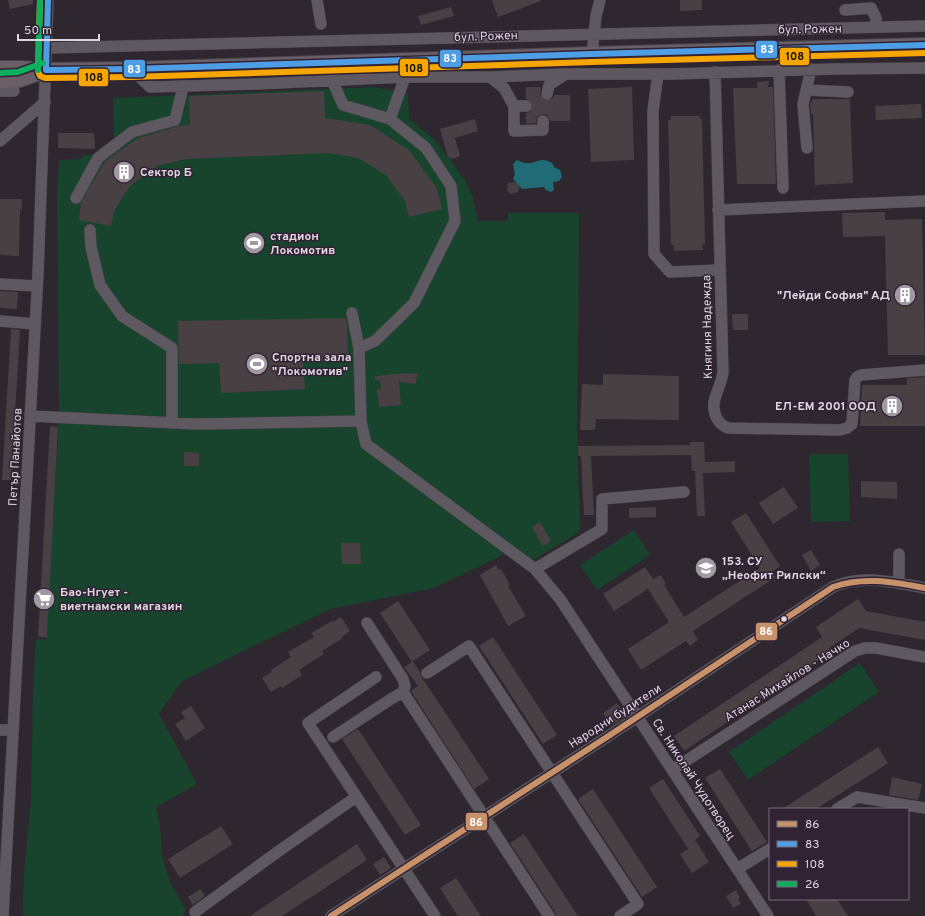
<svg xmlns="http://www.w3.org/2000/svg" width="925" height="916" font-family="Overpass,sans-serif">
<rect width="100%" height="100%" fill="#2e2730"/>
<path fill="#18432d" d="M372 87 408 93 409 119 434 139 465 180 473 198 478 221H508V213H579L577 440 580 529 578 533 533 560 529 559 509 544 502 555 434 588 330 609 182 681 159 714 197 784 156 807 160 827 162 855 170 882 186 910 182 916H23L24 872 31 801 33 692 36 639 46 640 59 417 57 194 59 160 82 159 83 155H99L114 144 113 98Z
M809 454H848L850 521 811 522Z
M634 530 650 555 597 590 580 565Z
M860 663 879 692 748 780 729 752Z"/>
<path fill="#206b76" d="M517 160C520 161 522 163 526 163 537 164 541 155 553 164L554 167 560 170 562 177 559 181 553 182 554 190 551 192 546 190 544 187 522 189 513 179C516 174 514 170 513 164Z"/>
<path fill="#484043" d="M8 0H33V4L10 9Z
M492 0H541V1L498 17Z
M680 0H702V10L680 11Z
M451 7 454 16 421 25 418 16Z
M769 81 768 87H773L776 184H737L733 88H757V82Z
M526 87H541L540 96 546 101 552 99 554 95H570V121H550L547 115 543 114 537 117 536 123 526 124V113L530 112 533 106 532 102 526 99Z
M632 87 634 160 591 162 588 89Z
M324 91 325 118 370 125 409 150 436 187 442 209 409 217 405 201 386 175 358 158 328 153 186 159 157 166 130 186 114 211 111 226 79 220 81 202 105 161 138 138 179 126 190 125 189 96Z
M813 99H850L853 183 815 185 813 114H811L810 104Z
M921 104 922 118 876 120 875 106Z
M671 116H700V119H702L705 244H702L703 250 674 251V245H671L668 120H671Z
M475 119 478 131 455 138 460 156 452 159 448 157 440 129Z
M58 133H94L95 149 58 148Z
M515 182 520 186 518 192 511 194 507 190 508 183Z
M0 199H22V209H20L19 256 0 255Z
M885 212V220L922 219 925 355H888L885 236 843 237 842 213Z
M0 291 18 292 17 309 0 308Z
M732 314H748V330H733Z
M346 318 347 325 348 360 303 361 305 389 221 393 219 363 179 364 178 321Z
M11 329 20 330 11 480H2Z
M405 373 417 374 416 384 399 382 401 405 379 407 377 390 381 389 380 381 375 380V376Z
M603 374 679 376V420L596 419 595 430H580L582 384 603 385Z
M925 377V426H860L862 385H907V378Z
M50 426 58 427 47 637H38Z
M690 442H704L705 462 735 461V472L703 473 705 516H697L695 471H692L691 455 591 456 594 515H584L581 456H578V446L690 445Z
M184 452 199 453V466H184Z
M861 481 897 482V499L861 497Z
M784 487 798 508 773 524 759 503Z
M656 507V517L629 518V508Z
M746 513 780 566 772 572 776 577 693 631 698 640 690 646 686 641 641 670 628 649 669 622 648 589 614 611 603 594 645 567 653 579 661 575 666 584 664 585 684 617 760 568 731 522Z
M540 522 551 541 543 546 532 527Z
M341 543H360L361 564H342Z
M811 550 820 565 811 571 802 555Z
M496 565 499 570 501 569 510 585 508 586 526 616 508 626 480 575Z
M858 599 866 611 925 622V640L859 628 829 648 832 652 684 751 674 736 822 637 816 627Z
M398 601 430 650 413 661 420 672 421 676 489 779 474 789 411 691 418 686 404 667 412 662 380 613Z
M341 617 350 631 342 637 343 638 322 651 324 654 299 670 302 675 282 688 281 686 271 692 262 678 272 672 271 670 291 657 288 652 314 637 311 633 332 621 333 622Z
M493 637 557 735 543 744 479 646Z
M617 703 626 716 611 726 603 713Z
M191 706 205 728 186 741 175 724 185 718 181 712Z
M358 729 421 825 405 835 342 739Z
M878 747 888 763 876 771 816 809H782Z
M720 769 767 842 752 851 705 778Z
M892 777 922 784 918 800 889 795Z
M663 779 700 836 695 840 709 862 692 873 680 854 688 849 649 788Z
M593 789 657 887 642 897 578 799Z
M221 826 233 844 180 878 168 859Z
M524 834 578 916H556L555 912 510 843Z
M357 844 367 860 319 892 282 916H250Z
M384 857 391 868 380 875 373 864Z
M456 878 481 916H458L448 901 440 888Z
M201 889 205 896 193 905 188 897Z
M736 890 740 898 738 899 741 904 733 908 726 896Z
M806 899H837L848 916H816Z"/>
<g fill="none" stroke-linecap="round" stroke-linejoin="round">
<path stroke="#48414a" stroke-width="11" stroke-dasharray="11 5.5" stroke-linecap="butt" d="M526 106H543L547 94"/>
<g stroke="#4a444c" stroke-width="12">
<path id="minor" d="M317 0 321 24
M845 10 871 8 876 18V27
M47 48 925 26
M592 54 596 16 600 0
M131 69 150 87 257 84 405 77H490L566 74H672L834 69 925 68
M779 70 783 188
M715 72 723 373C721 384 716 393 714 402 713 413 717 424 728 428L840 430 847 428 852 424 855 380 857 377 861 375 925 370
M658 74 653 111 654 254 670 272 719 270
M490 77 504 88 514 106H526
M332 80 343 105 390 119 426 148 451 186 455 221 414 303 375 341 359 348
M807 90 848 92
M0 91H14
M547 94 549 85 566 74
M514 106V131L543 130V121
M390 119 405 77 404 60
M0 141 45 102
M807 148 803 104 811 69
M76 198 98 158 132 132 175 120 183 87
M718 210 925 201
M90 230 91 247 100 285 122 316 172 348V423
M0 284 37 286
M352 313 359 348 361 421 366 444 535 569 560 599 768 916
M0 321 35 324
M30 416 197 424 361 421
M899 554V583
M535 569 602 529V499L684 492
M367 623 403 679 405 686 403 692 549 916
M427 673 469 646 638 904 620 916
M376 677 308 723 435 916
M0 730H13
M333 737 391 699 403 692
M672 770 855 651 865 648H876L925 657
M837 809 857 797 925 808
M737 869 770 849
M195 912 276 853 356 797
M3 916 38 274 48 0
M331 916 610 735 833 587C863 574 894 582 925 588"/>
</g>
<g stroke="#4a444c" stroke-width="16">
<path id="major" d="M0 68H21L46 70 131 69 592 54 925 45
M0 81 20 80 42 72"/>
</g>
<use href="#minor" stroke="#5e5960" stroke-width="11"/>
<use href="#major" stroke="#6a5f66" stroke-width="14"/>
<g stroke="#312334" stroke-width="9">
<path id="bus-1" d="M331 916 610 735 833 587C864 576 893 582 925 588"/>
</g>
<g stroke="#312334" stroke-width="9">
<path id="bus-2" d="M48 0 46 70 131 69 592 54 925 45"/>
</g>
<g stroke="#312334" stroke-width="9">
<path id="bus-3" d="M40 0 38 71 40 76 45 78 131 77 592 62 925 53"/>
</g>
<g stroke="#312334" stroke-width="9">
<path id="bus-4" d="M38 70 40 0
M0 73 18 72 43 63"/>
</g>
<use href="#bus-1" stroke="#c7916a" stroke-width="6"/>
<use href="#bus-2" stroke="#4d9ee5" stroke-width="6"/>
<use href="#bus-3" stroke="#f7a600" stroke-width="6"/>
<use href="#bus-4" stroke="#0daf5c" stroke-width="6"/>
</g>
<defs>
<g id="building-disc" transform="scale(1.15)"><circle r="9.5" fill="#a098a2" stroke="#312334"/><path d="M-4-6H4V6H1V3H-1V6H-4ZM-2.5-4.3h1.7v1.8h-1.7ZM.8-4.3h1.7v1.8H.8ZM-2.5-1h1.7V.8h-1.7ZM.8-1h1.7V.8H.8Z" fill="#fff"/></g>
<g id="stadium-disc" transform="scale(1.15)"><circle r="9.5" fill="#a098a2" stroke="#312334"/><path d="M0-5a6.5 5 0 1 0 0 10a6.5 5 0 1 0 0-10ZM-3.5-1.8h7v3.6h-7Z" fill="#fff"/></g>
<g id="school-disc" transform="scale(1.15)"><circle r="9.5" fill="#a098a2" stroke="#312334"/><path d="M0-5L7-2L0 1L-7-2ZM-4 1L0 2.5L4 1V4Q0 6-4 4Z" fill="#fff"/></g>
<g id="supermarket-disc" transform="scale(1.15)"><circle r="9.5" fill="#a098a2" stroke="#312334"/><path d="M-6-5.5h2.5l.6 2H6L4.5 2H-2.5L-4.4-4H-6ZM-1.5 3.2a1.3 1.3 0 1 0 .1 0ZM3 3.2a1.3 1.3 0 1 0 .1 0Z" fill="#fff"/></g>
</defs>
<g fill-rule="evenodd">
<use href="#building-disc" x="124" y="172"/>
<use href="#stadium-disc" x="254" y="243"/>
<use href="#building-disc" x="905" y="295"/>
<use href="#stadium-disc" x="257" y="364"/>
<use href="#building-disc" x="892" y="406"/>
<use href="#school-disc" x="706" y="568"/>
<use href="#supermarket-disc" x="44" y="599"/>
</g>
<circle fill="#ded5e0" stroke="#312334" stroke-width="1.5" cx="784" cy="619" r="3.5"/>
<g text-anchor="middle" stroke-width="3" stroke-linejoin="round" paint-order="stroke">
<g font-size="12" fill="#ded5e0" stroke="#312334">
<text transform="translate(810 29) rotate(-1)" y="4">бул. Рожен</text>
<text transform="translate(486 36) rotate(-2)" y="4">бул. Рожен</text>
<text transform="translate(707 327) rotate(-91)" y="4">Княгиня Надежда</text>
<text transform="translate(15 457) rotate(-87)" y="4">Петър Панайотов</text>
<text transform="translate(787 680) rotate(-32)" y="4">Атанас Михайлов - Начко</text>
<text transform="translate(615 716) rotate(-33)" y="4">Народни будители</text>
<text transform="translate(694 779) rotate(57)" y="4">Св. Николай Чудотворец</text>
</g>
<g font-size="12" font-weight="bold" fill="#ded5e0" stroke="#312334" text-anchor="start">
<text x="140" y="176">Сектор Б</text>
<text x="270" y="240">стадион<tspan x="270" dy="14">Локомотив</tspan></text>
<text x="890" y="299" text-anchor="end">"Лейди София" АД</text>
<text x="272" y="361">Спортна зала<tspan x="272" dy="14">"Локомотив"</tspan></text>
<text x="876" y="410" text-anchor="end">ЕЛ-ЕМ 2001 ООД</text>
<text x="722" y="565">153. СУ<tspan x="722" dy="14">„Неофит Рилски“</tspan></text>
<text x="60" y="596">Бао-Нгует -<tspan x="60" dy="14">виетнамски магазин</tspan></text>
</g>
</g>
<g stroke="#312334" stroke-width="1.5">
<rect x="755" y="40" width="23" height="19" rx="4" fill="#4d9ee5"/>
<rect x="779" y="47" width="31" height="19" rx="4" fill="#f7a600"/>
<rect x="439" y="49" width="23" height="19" rx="4" fill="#4d9ee5"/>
<rect x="399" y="58" width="30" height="19" rx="4" fill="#f7a600"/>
<rect x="123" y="59" width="23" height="19" rx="4" fill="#4d9ee5"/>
<rect x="78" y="68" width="31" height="19" rx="4" fill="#f7a600"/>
<rect x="755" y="622" width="23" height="19" rx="4" fill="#c7916a"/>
<rect x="465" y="812" width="23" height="19" rx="4" fill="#c7916a"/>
</g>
<g font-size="11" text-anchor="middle" font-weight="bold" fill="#fff">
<text x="767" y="53">83</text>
<text x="450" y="62">83</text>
<text x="134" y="73">83</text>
<text x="766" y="635">86</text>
<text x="476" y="826">86</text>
</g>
<g font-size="11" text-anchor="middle" font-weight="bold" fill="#111">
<text x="795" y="60">108</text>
<text x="414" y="72">108</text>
<text x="94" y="81">108</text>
</g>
<rect x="769" y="808" width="140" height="92" fill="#312334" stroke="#766a79"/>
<rect x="777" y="821" width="20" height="6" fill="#c7916a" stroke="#766a79"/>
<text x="805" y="828" font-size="12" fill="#ded5e0">86</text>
<rect x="777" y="841" width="20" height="6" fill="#4d9ee5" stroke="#766a79"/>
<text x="805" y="848" font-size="12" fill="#ded5e0">83</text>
<rect x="777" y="861" width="20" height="6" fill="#f7a600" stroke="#766a79"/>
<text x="805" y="868" font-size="12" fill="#ded5e0">108</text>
<rect x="777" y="881" width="20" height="6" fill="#0daf5c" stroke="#766a79"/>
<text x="805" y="888" font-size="12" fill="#ded5e0">26</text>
<path d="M18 34v6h81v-6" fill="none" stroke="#ded5e0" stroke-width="2"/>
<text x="24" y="34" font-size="12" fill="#ded5e0" stroke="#312334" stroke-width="3" paint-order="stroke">50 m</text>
</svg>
